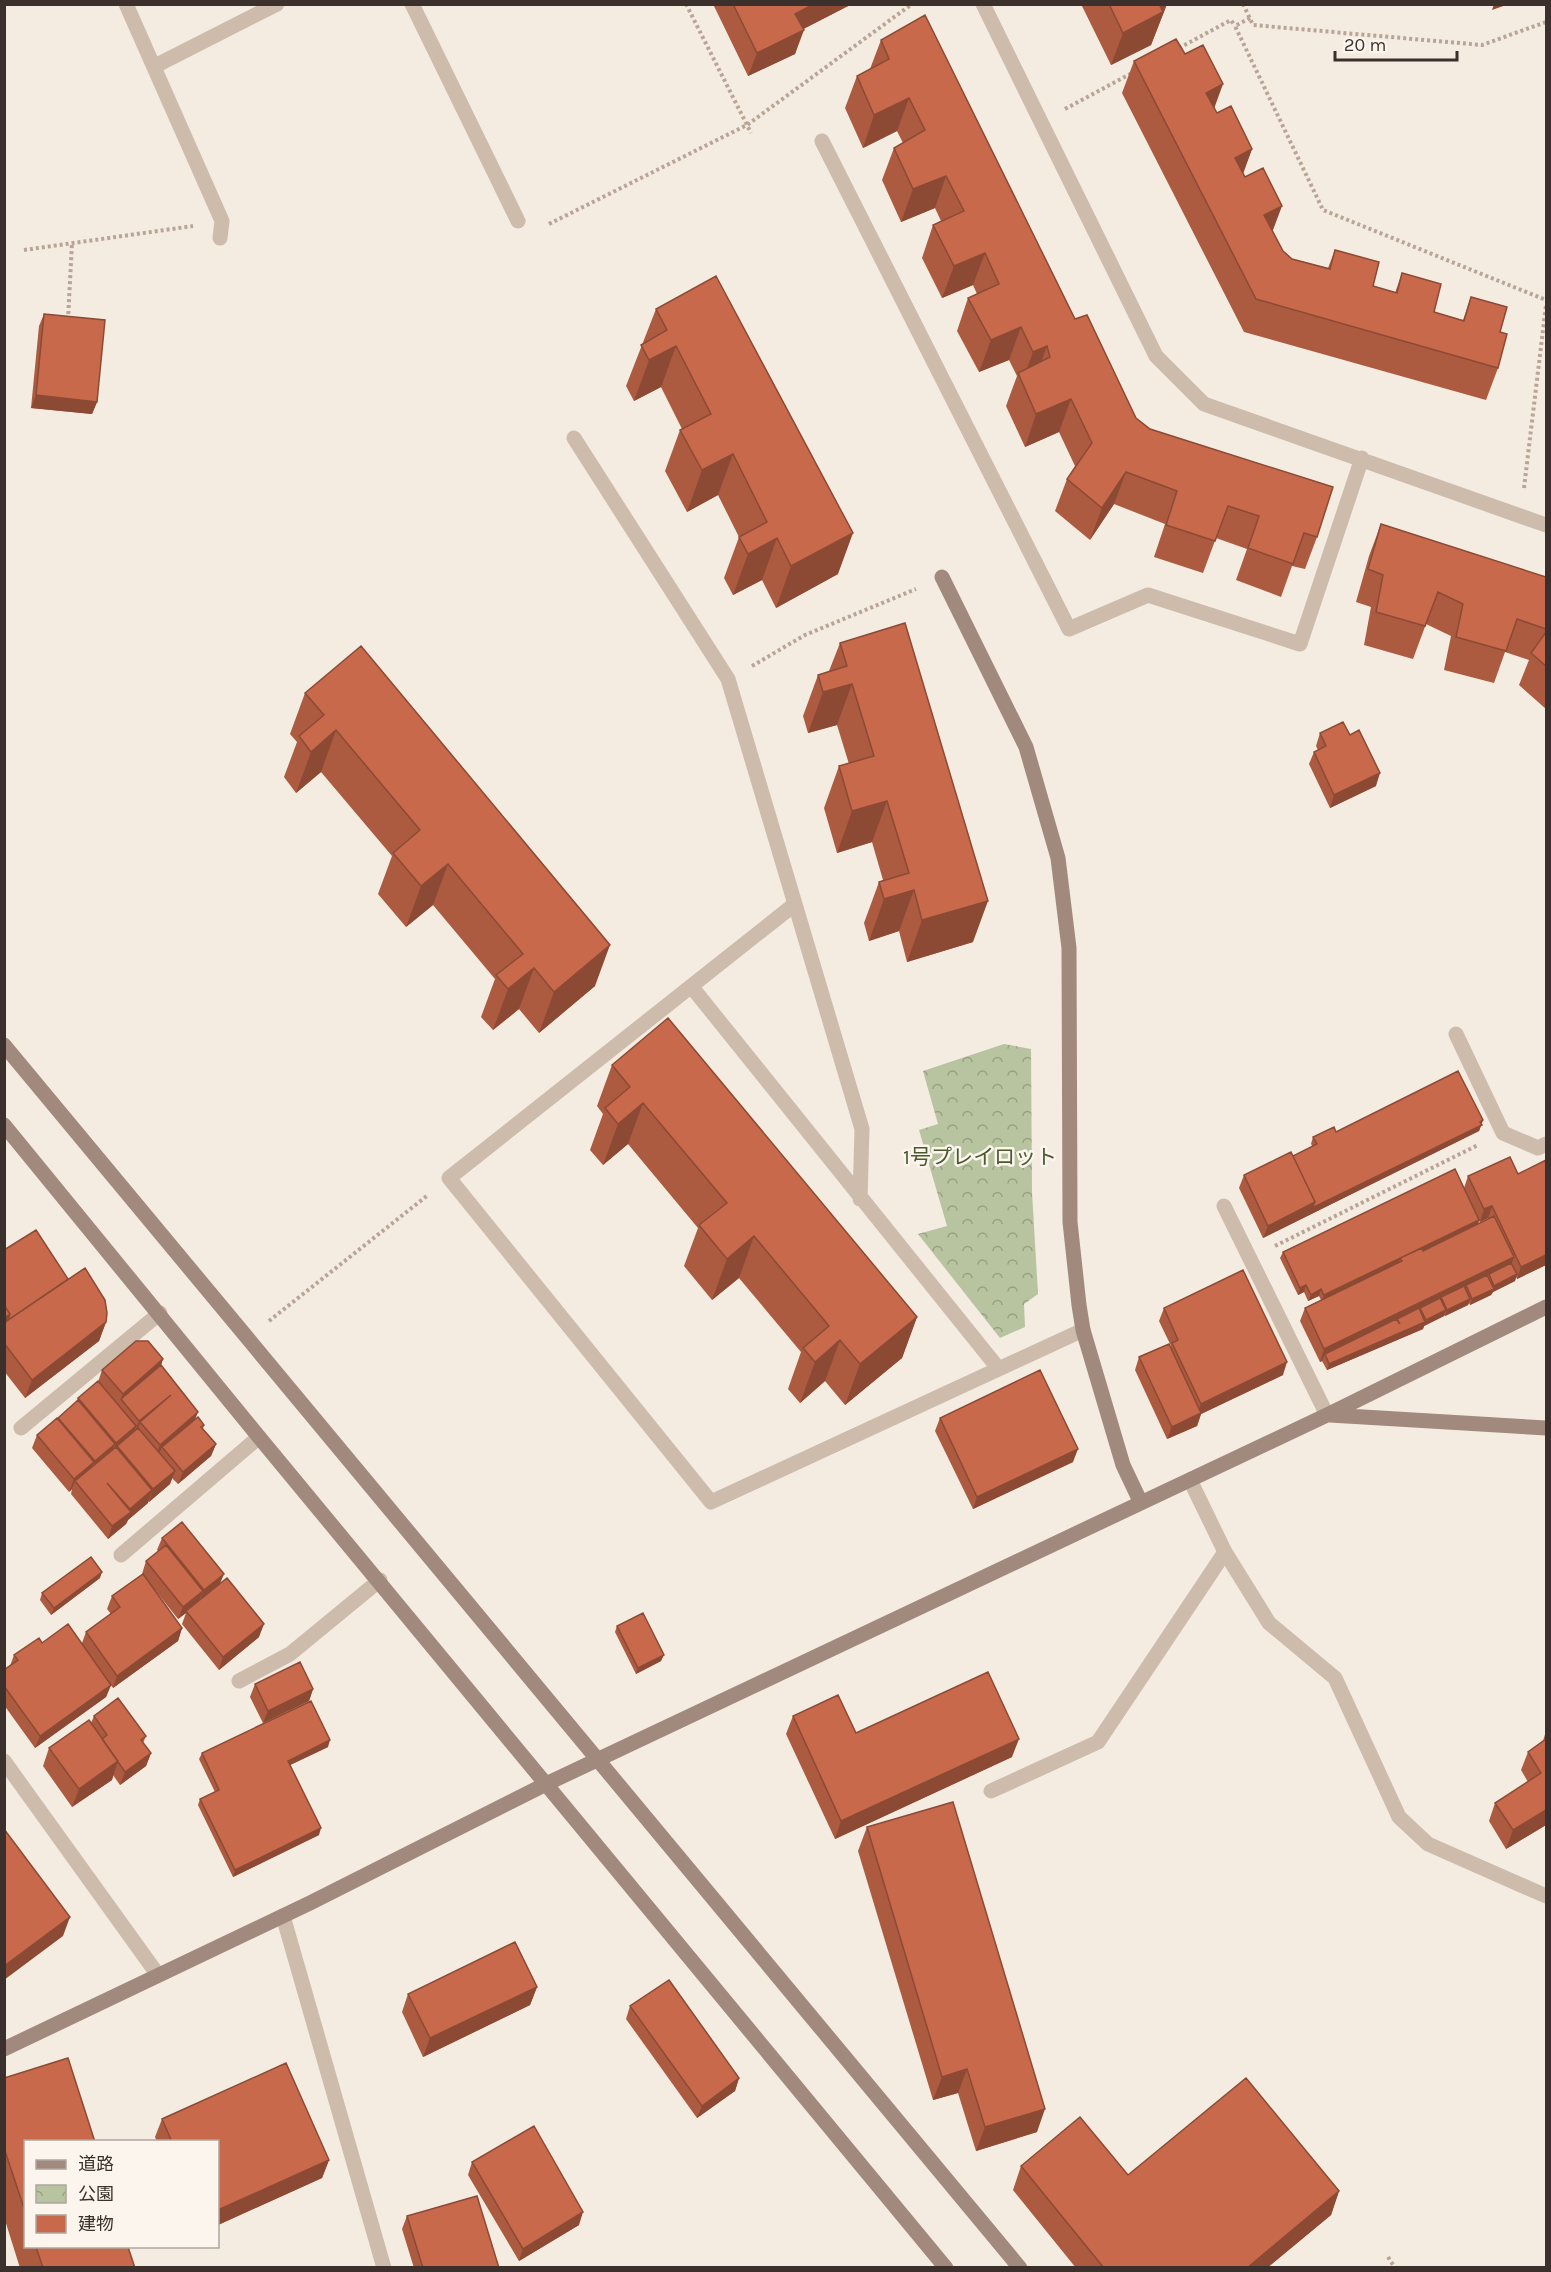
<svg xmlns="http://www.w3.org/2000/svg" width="1551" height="2272" font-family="Karla,'Noto Sans JP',sans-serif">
<defs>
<pattern id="park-crowns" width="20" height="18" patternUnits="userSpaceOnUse" patternTransform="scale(1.5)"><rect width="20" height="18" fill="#b8c4a0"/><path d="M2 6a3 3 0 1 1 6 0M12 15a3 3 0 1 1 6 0" fill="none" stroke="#97a083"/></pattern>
</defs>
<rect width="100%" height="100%" fill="#f4ebe1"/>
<path fill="url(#park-crowns)" d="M1004 1044 1031 1049 1032 1192 1038 1294 1024 1304 1025 1327 1000 1338 918 1234 947 1226 919 1130 938 1124 923 1071Z"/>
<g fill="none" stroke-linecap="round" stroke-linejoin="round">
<path stroke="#b9a596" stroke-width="4" stroke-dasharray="3 3" stroke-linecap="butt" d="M686 4 751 133
M1243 4 1253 25 1482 45 1546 22
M1250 18 1235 26 1323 210 1546 300
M1179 48 1231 20 1235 26
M1065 109 1132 73
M549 224 747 125 912 4
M24 250 193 226
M68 320 72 243
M1524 488 1546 305
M752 666 805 635 916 589
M1275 1246 1478 1145
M269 1321 428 1195
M1388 2257 1395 2268"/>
<path stroke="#cdbbac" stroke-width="15" d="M126 4 222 221 220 238
M412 4 518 221
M983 4 1156 356 1204 404 1546 525
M155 66 277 4
M822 141 1069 629 1148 595 1300 644 1362 458
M574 438 728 679 862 1129 860 1199
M795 904 449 1178 711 1502 1083 1330
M691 986 998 1368
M1456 1034 1503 1133 1538 1148 1546 1144
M21 1428 160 1313
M121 1555 259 1437
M239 1681 290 1654 380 1580"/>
<path stroke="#cdbbac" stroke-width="15" d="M1224 1206 1327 1415
M1190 1480 1225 1552 1269 1623 1335 1678 1399 1817 1428 1844 1546 1896
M4 1761 158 1975
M991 1791 1098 1742 1225 1552
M283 1916 384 2268"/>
<path stroke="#a18a7d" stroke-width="15" d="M942 577 1026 747 1058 858 1069 948 1070 1222 1079 1305 1083 1330 1123 1465 1141 1503
M4 1045 1020 2268
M4 1125 259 1437 946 2268
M1330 1415 1546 1428
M4 2049 310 1903 546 1784 1327 1415 1546 1307"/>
</g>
<path fill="#ac5a40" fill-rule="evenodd" d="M713 4H852L803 29 795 54 748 76Z
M1081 4H1167L1151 45 1111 65Z
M881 40 1075 319 1136 418 1150 429 1317 537 1305 569 1292 566 1281 597 1236 580 1247 549 1216 538 1203 573 1154 557 1165 524 1114 504 1090 540 1055 511 1067 479 1075 466 1059 432 1025 447 1006 406 1017 376 1009 360 979 372 957 331 968 298 977 294 973 285 942 298 922 258 933 225 941 221 935 208 901 222 882 180 894 148 903 143 897 131 863 148 845 108 857 76 870 69Z
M1134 61 1214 108 1217 113 1252 149 1243 174 1283 251 1292 259 1328 268 1335 250 1373 286 1395 293 1402 273 1434 312 1463 320 1471 297 1500 332 1498 368 1486 400 1244 332 1122 93Z
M656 309 838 574 776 608 762 580 733 595 724 578 739 537 718 495 687 512 665 471 680 430 682 429 661 387 634 401 626 386Z
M44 314 97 402 92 414 31 408 39 326Z
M1381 524 1546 577V709L1519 685 1529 660 1505 652 1494 683 1444 670 1451 636 1426 624 1413 659 1364 645 1371 607 1356 602 1369 556Z
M840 643 973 942 907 962 899 931 869 941 864 923 879 882 883 880 872 842 837 853 824 808 839 766 849 764 837 725 808 733 803 716 818 675 829 671Z
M305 693 595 986 539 1033 519 1009 493 1030 481 1017 495 979 433 905 406 927 378 894 392 856 321 772 296 793 284 777 297 742 290 734Z
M1320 733 1350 735 1376 786 1330 808 1309 764 1314 752 1318 750 1316 746Z
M612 1065 917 1317 902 1358 845 1405 825 1381 800 1403 788 1389 801 1352 739 1278 712 1300 684 1266 698 1228 628 1144 603 1165 590 1150 603 1114 597 1106Z
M1483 1120 1479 1131 1263 1238 1239 1188 1244 1175 1293 1156 1313 1147 1311 1144 1313 1137 1336 1132Z
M1546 1160V1265L1517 1279 1516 1277 1515 1281 1493 1292 1491 1295 1470 1305 1469 1303 1468 1305 1445 1316 1444 1315V1316L1424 1326 1423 1329 1327 1370 1322 1361 1320 1362 1300 1321 1305 1308 1321 1300 1319 1296 1308 1301 1304 1292 1298 1295 1280 1258 1283 1252 1464 1188 1468 1176 1518 1174ZM1488 1218V1219L1478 1224 1479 1221 1480 1222Z
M4 1250 68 1279 106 1322 99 1341 25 1398 4 1371Z
M1164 1308 1283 1375 1201 1414 1197 1426 1167 1439 1135 1370 1139 1357 1170 1347 1171 1346 1159 1321Z
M163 1359 161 1365 195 1420 204 1425 203 1429 216 1444 211 1456 178 1484 172 1478 170 1484 149 1502 148 1501V1503L128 1520 126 1524 108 1539 71 1494 72 1489 69 1492 32 1448 37 1435 58 1419 77 1401 78 1398 98 1382 102 1370Z
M940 1418 1073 1462 973 1509 935 1431Z
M162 1538 220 1584 259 1637 219 1670 182 1624 186 1613 178 1619 147 1580 182 1628 178 1641 113 1688 111 1685 106 1697 35 1748 4 1705V1670L10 1666 14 1655 42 1643H82L86 1632 111 1614 107 1609 112 1596 142 1574 146 1561 158 1551 157 1550Z
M100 1578 51 1615 40 1600 42 1593Z
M617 1626 661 1661 636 1674 615 1632Z
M255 1684 313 1689 309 1701 263 1723 250 1697Z
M94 1716 146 1736 143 1743 151 1753 146 1766 120 1785 113 1775 112 1780 72 1807 43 1766 49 1748 91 1723Z
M793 1716 856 1733 1012 1757 835 1839 786 1734Z
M1546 1731V1825L1506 1849 1489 1821 1495 1803 1528 1782 1521 1770 1528 1752 1543 1741Z
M328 1747 290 1765 319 1835 233 1877 198 1805 200 1799 215 1792 199 1759 202 1753Z
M867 1827 1037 2132 976 2151 958 2093 933 2100 858 1851Z
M537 1987 530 2005 423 2057 402 2012 408 1994Z
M630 2006 739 2078 735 2091 697 2118 626 2019Z
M4 2078 26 2142V2247H128L135 2268H20L4 2217Z
M162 2119 329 2160 322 2178 218 2225V2142H157L155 2137Z
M472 2162 579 2225 519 2261 468 2175Z
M1021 2166 1339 2191 1331 2215 1267 2268H1076L1013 2190Z
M407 2216 499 2268H414L402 2229Z"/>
<path fill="#8c4a34" d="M814 4H852L786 38 795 14Z
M1154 4H1167L1151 45 1111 65 1123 33Z
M1494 4H1509L1492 10Z
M804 30 795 54 748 76 757 53Z
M1223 84 1211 117 1206 93Z
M909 98 897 131 863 148 874 115Z
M1252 149 1240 181 1235 158Z
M946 176 935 208 901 222 913 189Z
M1282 206 1270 238 1264 215Z
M985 253 973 285 942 298 954 266Z
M1021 327 1009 360 979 372 991 340Z
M676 346 661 387 634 401 649 360Z
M1047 346 1035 379 1022 382 1033 352Z
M36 395 97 402 92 414 31 408Z
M1071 399 1059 432 1025 447 1036 414Z
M733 454 718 495 687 512 702 470Z
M1126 472 1114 504 1090 540 1102 508Z
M853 533 838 574 776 608 791 566Z
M777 538 762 580 733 595 748 554Z
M852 684 837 725 808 733 823 692Z
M336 730 321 772 296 793 311 752Z
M1380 773 1376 786 1330 808 1334 795Z
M887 801 872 842 837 853 852 811Z
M448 864 433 905 406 927 421 886Z
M914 890 899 931 869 941 884 899Z
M988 901 973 942 907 962 922 920Z
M610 945 595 986 539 1033 554 992Z
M534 968 519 1009 493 1030 508 989Z
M643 1103 628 1144 603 1165 618 1124Z
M1483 1120 1479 1131 1263 1238 1268 1226Z
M1492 1206 1488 1218 1480 1222 1484 1209Z
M1479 1220 1477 1227 1402 1261 1400 1258Z
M754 1236 739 1278 712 1300 727 1259Z
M1546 1255V1265L1517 1279 1521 1267Z
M1514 1257 1510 1269 1489 1274 1486 1281 1466 1285 1464 1292 1441 1297 1439 1304 1420 1308 1418 1314 1397 1319 1395 1325 1325 1354 1322 1361 1320 1362 1324 1349Z
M1400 1258 1398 1265 1322 1302 1324 1295Z
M1517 1274 1515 1281 1493 1292 1491 1295 1470 1305 1472 1299 1493 1289 1494 1286Z
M1306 1285 1304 1292 1298 1295 1300 1288Z
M1321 1289 1319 1296 1308 1301 1311 1295Z
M1470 1299 1468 1305 1445 1316 1447 1310Z
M1446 1310 1444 1316 1424 1326 1423 1329 1327 1370 1329 1364 1425 1322 1426 1320Z
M10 1314 4 1327V1318Z
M917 1317 902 1358 845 1405 860 1364Z
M106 1322 99 1341 25 1398 32 1380Z
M840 1340 825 1381 800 1403 815 1362Z
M163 1359 157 1377 121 1399 123 1394Z
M1287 1362 1283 1375 1201 1414 1197 1426 1167 1439 1172 1427 1197 1415 1201 1404Z
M171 1395 140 1422 137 1432 134 1433 139 1421Z
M198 1412 193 1425 162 1447 159 1454 155 1457 160 1445Z
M136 1426 132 1438 117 1446 114 1453 111 1456 116 1443Z
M115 1444 110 1456 91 1474 95 1461Z
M216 1444 211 1456 178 1484 183 1472Z
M1078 1449 1073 1462 973 1509 977 1497Z
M94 1462 90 1474 75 1481 72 1489 69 1492 74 1479Z
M175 1471 170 1484 149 1502 153 1489Z
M152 1490 148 1503 128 1520 126 1524 108 1539 112 1526 129 1513 130 1509Z
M102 1572 100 1578 51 1615 54 1608Z
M224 1574 219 1586 199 1602 204 1590Z
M203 1591 198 1603 186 1611V1613L178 1619 183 1607Z
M264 1624 259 1637 219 1670 223 1657Z
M182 1628 178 1641 113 1688 117 1676Z
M664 1655 661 1661 636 1674 638 1668Z
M111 1685 106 1697 35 1748 40 1736Z
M313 1689 309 1701 263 1723 268 1711Z
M1019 1739 1012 1757 835 1839 841 1821Z
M330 1740 328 1747 286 1767 288 1761Z
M151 1753 146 1766 120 1785 125 1772Z
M118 1761 112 1780 72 1807 79 1789Z
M1546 1810V1825L1506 1849 1513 1830Z
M321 1828 319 1835 233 1877 235 1870Z
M70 1917 63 1936 4 1980V1966Z
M537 1987 530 2005 423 2057 430 2038Z
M967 2069 958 2093 933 2100 942 2077Z
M739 2078 735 2091 697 2118 702 2106Z
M1045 2109 1037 2132 976 2151 985 2127Z
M329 2160 322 2178 218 2225V2210Z
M1339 2191 1331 2215 1267 2268H1247Z
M583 2212 579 2225 519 2261 523 2249Z"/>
<path fill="#c8694b" stroke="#8c4a34" stroke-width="1.5" d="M733 4H814L795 14 804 30 757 53Z
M1109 4H1159L1163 12 1123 33Z
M925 15 1075 319 1087 315 1136 418 1150 429 1333 487 1317 537 1304 533 1293 564 1248 548 1259 516 1228 506 1215 541 1166 525 1177 491 1126 472 1102 508 1067 479 1092 443 1071 399 1036 414 1018 373 1050 357 1047 346 1033 352 1021 327 991 340 968 298 999 284 985 253 954 266 933 225 964 211 946 176 913 189 894 148 925 130 909 98 874 115 857 76 889 59 881 40Z
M1176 39 1185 54 1203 45 1223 84 1206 93 1217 113 1231 106 1252 149 1235 158 1245 177 1263 168 1282 206 1264 215 1283 251 1292 259 1330 269 1335 250 1379 262 1373 286 1397 293 1402 273 1441 284 1434 312 1464 321 1471 297 1507 307 1500 332 1507 334 1498 368 1256 299 1134 61Z
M716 276 853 533 791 566 777 538 748 554 739 537 767 522 733 454 702 470 680 430 711 414 676 346 649 360 641 345 667 330 656 309Z
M44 314 105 320 97 402 36 395Z
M1381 524 1546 577V629L1517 619 1506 651 1456 637 1463 604 1438 592 1425 626 1376 612 1383 575 1368 569Z
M905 623 988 901 922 920 914 890 884 899 879 882 909 873 887 801 852 811 839 766 874 756 852 684 823 692 818 675 847 666 840 643Z
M1546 632V666L1531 653Z
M361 646 610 945 554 992 534 968 508 989 496 975 523 954 448 864 421 886 393 853 420 830 336 730 311 752 299 736 324 715 305 693Z
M1343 722 1350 735 1359 730 1380 773 1334 795 1314 752 1326 746 1320 733Z
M668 1018 917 1317 860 1364 840 1340 815 1362 803 1348 829 1326 754 1236 727 1259 699 1225 727 1203 643 1103 618 1124 605 1108 630 1087 612 1065Z
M1458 1071 1483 1120 1480 1122 1482 1125 1312 1208 1315 1202 1293 1156 1317 1144 1313 1137 1334 1127 1336 1132Z
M1291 1152 1315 1202 1268 1226 1244 1175Z
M1510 1157 1518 1174 1546 1160V1255L1521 1267 1492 1206 1484 1209 1468 1176Z
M1455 1169 1479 1220 1324 1295 1321 1289 1311 1295 1306 1285 1300 1288 1283 1252Z
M1494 1216 1514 1257 1324 1349 1305 1308 1402 1261 1400 1258 1422 1248 1423 1251Z
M36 1230 68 1279 8 1320 10 1314 4 1305V1250Z
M1511 1263 1517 1274 1494 1286 1489 1274Z
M85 1268 105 1300 107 1313 106 1322 32 1380 4 1343V1323Z
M1243 1270 1287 1362 1201 1404 1172 1343 1178 1340 1164 1308Z
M1487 1275 1494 1289 1472 1299 1466 1285Z
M1464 1286 1470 1299 1447 1310 1441 1297Z
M1440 1298 1446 1310 1426 1320 1420 1308Z
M4 1305 10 1314 4 1318Z
M1419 1308 1425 1322 1329 1364 1325 1354 1396 1319 1400 1324 1397 1319Z
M136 1341H148L163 1359 123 1394 102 1370Z
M1169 1344 1201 1413 1172 1427 1139 1357Z
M161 1365 198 1412 160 1445 140 1422 171 1395 139 1421 121 1399Z
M1040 1370 1078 1449 977 1497 940 1418Z
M98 1381 136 1426 116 1443 78 1398Z
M78 1400 115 1444 95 1461 58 1418Z
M198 1417 204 1425 201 1427 216 1444 183 1472 162 1447Z
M57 1418 94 1462 74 1479 37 1435Z
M138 1428 175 1471 153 1489 117 1446Z
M116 1447 152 1490 130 1509 107 1483 131 1512 112 1526 75 1481Z
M182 1522 224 1574 204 1590 162 1538Z
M166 1545 203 1591 183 1607 146 1561Z
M91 1557 102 1572 54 1608 42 1593Z
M143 1574 182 1628 117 1676 86 1632 120 1607 112 1596Z
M227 1578 264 1624 223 1657 186 1611Z
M643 1613 664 1655 638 1668 617 1626Z
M68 1624 111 1685 40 1736 4 1686V1670L18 1660 14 1655 39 1638 42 1643Z
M300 1662 313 1689 268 1711 255 1684Z
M988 1672 1019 1739 841 1821 793 1716 838 1695 856 1733Z
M118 1698 146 1736 141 1740 151 1753 125 1772 102 1739 107 1735 94 1716Z
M311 1701 330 1740 288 1761 321 1828 235 1870 200 1799 219 1790 202 1753Z
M89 1720 118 1761 79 1789 49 1748Z
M1546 1739V1810L1513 1830 1495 1803 1541 1773 1528 1752Z
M953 1802 1045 2109 985 2127 967 2069 942 2077 867 1827Z
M4 1829 70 1917 4 1966Z
M515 1942 537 1987 430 2038 408 1994Z
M669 1980 739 2078 702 2106 630 2006Z
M68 2058 95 2142H26V2214L4 2148V2078Z
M286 2063 329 2160 218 2210V2142H172L162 2119Z
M1246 2078 1339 2191 1247 2268H1104L1021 2166 1080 2117 1128 2175Z
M534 2126 583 2212 523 2249 472 2162Z
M477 2196 499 2268H423L407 2216Z
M36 2247H128L135 2268H43Z"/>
<g text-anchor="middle" stroke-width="5" stroke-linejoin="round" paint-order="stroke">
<g font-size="21" fill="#4a5a2e" stroke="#fbf5ee">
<text x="980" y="1164">1号プレイロット</text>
</g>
</g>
<rect width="1551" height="2272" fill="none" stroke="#3b302b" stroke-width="12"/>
<rect x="24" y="2140" width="195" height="108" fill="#fbf5ee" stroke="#aea6a0" stroke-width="1.5"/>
<rect x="36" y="2160" width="30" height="9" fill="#a18a7d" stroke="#aea6a0" stroke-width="1.5"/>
<text x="78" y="2170" font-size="18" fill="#3b302b">道路</text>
<rect x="36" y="2185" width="30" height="18" fill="url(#park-crowns)" stroke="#aea6a0" stroke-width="1.5"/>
<text x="78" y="2200" font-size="18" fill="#3b302b">公園</text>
<rect x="36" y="2215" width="30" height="18" fill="#c8694b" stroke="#aea6a0" stroke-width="1.5"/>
<text x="78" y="2230" font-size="18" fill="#3b302b">建物</text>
<path d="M1335 51v9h122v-9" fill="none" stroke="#3b302b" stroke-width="3"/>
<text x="1344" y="51" font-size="18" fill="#3b302b" stroke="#fbf5ee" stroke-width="4.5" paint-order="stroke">20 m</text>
</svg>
